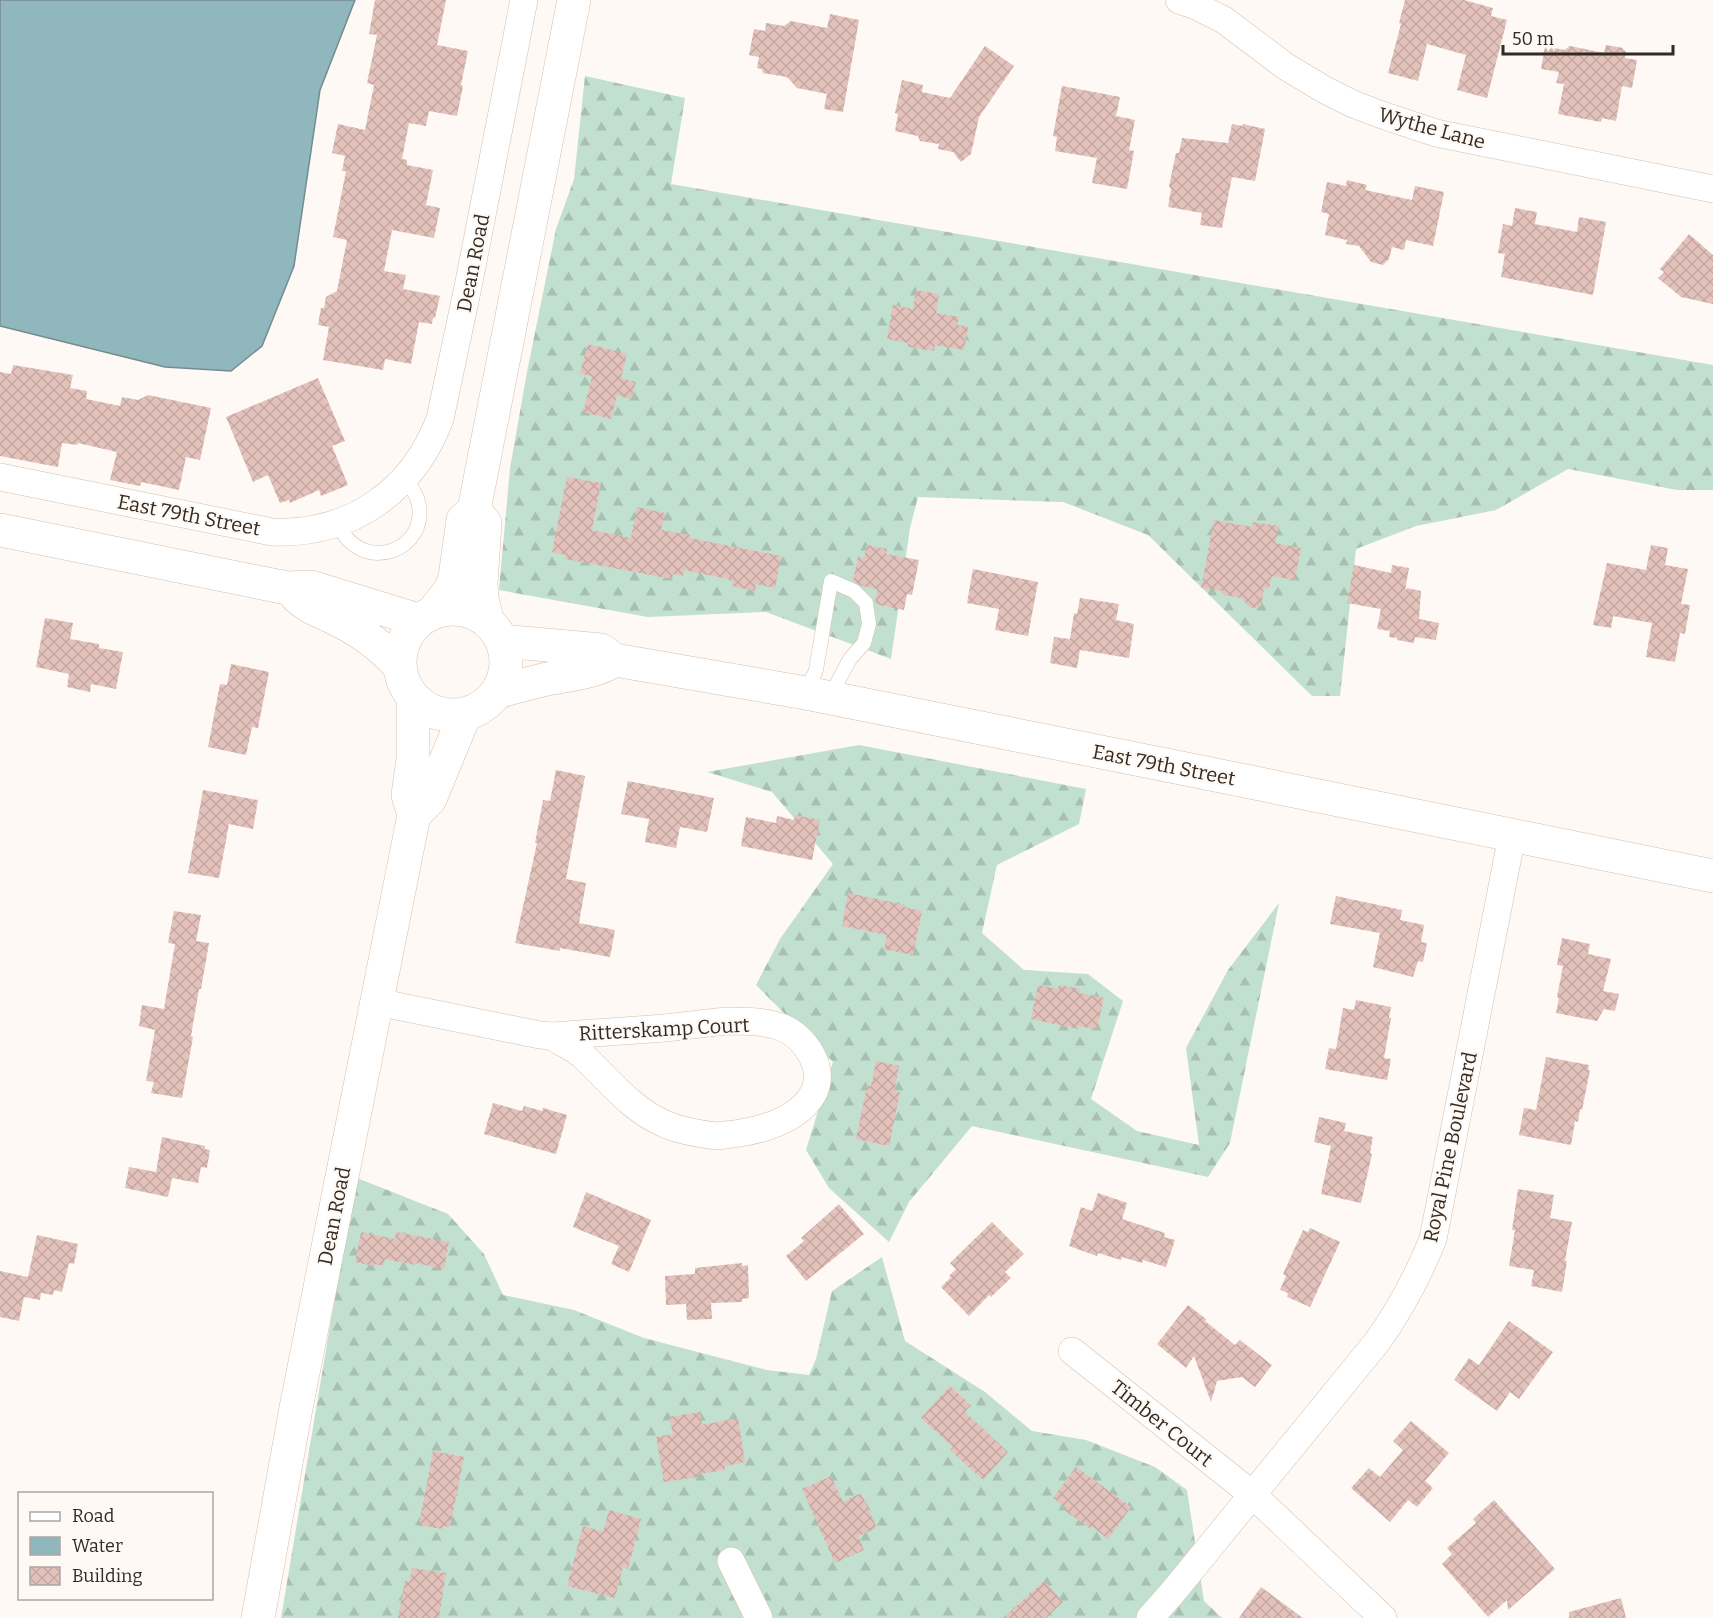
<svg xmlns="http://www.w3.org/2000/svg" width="1713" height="1618" font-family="Bitter,serif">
<defs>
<pattern id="forest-firs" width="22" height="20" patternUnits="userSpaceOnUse" patternTransform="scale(1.5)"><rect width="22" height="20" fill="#c2e0cf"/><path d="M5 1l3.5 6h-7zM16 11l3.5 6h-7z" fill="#a7c0b1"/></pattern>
<pattern id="building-cross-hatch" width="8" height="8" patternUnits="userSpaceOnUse" patternTransform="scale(1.5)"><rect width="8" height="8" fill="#e4c2bc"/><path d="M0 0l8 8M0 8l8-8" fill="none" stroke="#c4a7a1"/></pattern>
</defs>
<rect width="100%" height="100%" fill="#fef9f5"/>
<path fill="url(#forest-firs)" d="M585 76 685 98 671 184 1713 365V490H1677L1568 469 1496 510 1416 526 1356 549 1340 696H1312L1148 535 1063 502 918 497 910 528 891 659 766 612 648 617 499 590 510 468 527 372 556 229 574 179Z
M859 745 1086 789 1079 824 997 865 982 933 1024 970 1088 974 1123 1001 1091 1099 1137 1131 1199 1145 1186 1048 1228 970 1279 903 1230 1143 1208 1177 972 1126 909 1202 889 1242 829 1188 806 1150 833 1062 756 985 780 939 833 864 772 792 707 772Z
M357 1178 448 1214 484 1254 503 1295 574 1310 644 1338 767 1370 809 1375 816 1359 832 1291 882 1257 905 1341 985 1392 1032 1431 1086 1440 1155 1467 1187 1490 1204 1601 1222 1618H281L331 1320Z"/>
<path fill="#90b6be" stroke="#748c8f" stroke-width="1.5" d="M0 0H355L320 90 294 266 262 346 231 371 165 367 0 326Z"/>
<path fill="url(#building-cross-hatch)" d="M375 0H446L437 45 468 51 461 85 463 86 457 116 429 111 426 126 409 123 402 159 407 160V165L433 170 426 205 440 208 434 238 392 230 384 271 406 275 403 289 440 296 435 318H433L432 324 419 322 411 364 385 359 383 370 323 360 329 327 318 325 321 308H324L326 297 337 291 347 240 333 237 346 171H342L345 156 332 153 338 124 365 130 374 85 367 83 377 35 369 34Z
M1405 0H1464L1493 8 1491 16 1507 20 1487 98 1457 90 1466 55 1427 44 1418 81 1388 73 1401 24 1399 23Z
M830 14 859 20 843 112 824 109 827 94 797 88 787 77 763 73 762 69 757 68 759 57 749 55 754 29 765 31 766 23 784 26 791 21 827 28Z
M1606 45 1623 48V50L1626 51 1625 58 1637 60 1632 88 1622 86 1616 121 1602 118 1601 122 1558 114 1564 84 1556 83 1559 72 1541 69 1545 46 1564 50 1570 46 1604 53Z
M985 46 1014 66 979 117 971 154 961 162 953 152 938 149 939 144 920 141 918 136 895 131 898 114 895 113 902 80 923 85 922 92 950 98Z
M1062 86 1120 97 1116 116 1135 120 1129 150 1134 151 1127 189 1092 183 1097 158 1055 151 1057 137 1053 136Z
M1232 124 1243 126V124L1265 129 1255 181 1232 177 1222 228 1200 225 1202 213 1168 207 1171 189 1169 186 1176 153H1179L1182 138 1228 143Z
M1347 180 1367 185 1365 190 1412 200 1415 186 1444 192 1433 246 1406 240 1404 250 1392 247 1389 259 1383 265 1371 262 1359 246 1346 244 1347 240 1325 235 1329 214 1321 212 1327 182 1346 186Z
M1515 208 1537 212 1535 224 1577 232 1579 217 1606 222 1593 295 1501 277 1505 254 1498 253 1503 224 1512 226Z
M1689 234 1713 255V304L1681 297 1658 278 1664 272 1660 269Z
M916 290 939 294 936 313 959 317 957 325 968 327 964 350 935 345 934 351 908 347V343L887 339 893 305 913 309Z
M588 344 627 354 621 378 636 382 631 399 617 395 611 419 583 412 592 377 580 373Z
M13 365 73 375 70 388 87 391 86 399 120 406 122 397 138 400 148 395 211 408 200 460 186 457 179 490 141 482 140 486 110 480 117 452 78 443 77 445 62 443 58 467 0 456V372L11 374Z
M318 378 345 441 332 446 348 485 321 496 319 490 290 503 289 500 280 503 268 475 253 482 226 417Z
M567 477 601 483 592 530 631 538 637 507 665 513 661 530 690 535V538L781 556 775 588 756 584 755 591 732 586 733 580 684 570 683 576 673 574 672 579 565 559 566 555 552 552Z
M1214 520 1252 527 1253 522 1279 526 1275 543 1301 548 1295 580 1272 576 1269 589 1264 588 1261 606 1253 608 1248 606 1241 598 1221 594 1222 591 1201 588Z
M867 545 887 549 886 554 919 560 912 595 907 594 904 610 875 604 877 589 862 586 853 581 858 557 864 558Z
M1651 545 1668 548 1665 565 1688 569 1681 604 1690 605 1685 634 1680 633 1675 662 1646 657 1652 623 1613 616 1611 628 1593 625 1607 563 1646 570Z
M1354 565 1391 573 1392 565 1409 568 1405 591 1407 588 1421 591 1419 619 1439 623 1436 640 1415 637 1414 643 1397 640V638L1389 637 1390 631 1377 629 1381 609 1347 603Z
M973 569 1038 582 1028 636 995 630 999 609 967 603Z
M1080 598 1119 604 1116 620 1134 624 1129 658 1080 650 1077 668 1050 663 1054 637 1070 639 1074 613 1077 614Z
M45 618 73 623 70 639 99 644V648L123 652 116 689 91 684 90 692 67 687 69 674 36 667Z
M231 664 269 672 258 728 252 727 246 755 208 747 220 684 227 685Z
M556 770 585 776 566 879 586 883 579 923 615 930 610 957 560 948V951L515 943 537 843H535L543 800 550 801Z
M628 781 714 798 707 832 680 827 676 848 645 842 649 819 621 814Z
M203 790 258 800 253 829 229 824 219 878 188 873Z
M795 815 820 820 812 860 741 846 746 817 776 823 777 816 794 820Z
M848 893 905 905 904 907 922 911 913 955 884 949 887 935 842 926Z
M1336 896 1402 910 1400 920 1424 925 1421 942 1427 943 1423 962 1418 961 1413 977 1373 967 1380 933 1330 924Z
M174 911 201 915 196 941 209 943 201 989H199L191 1036 193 1037 182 1098 151 1093 154 1082 146 1081 155 1030 139 1026 142 1005 164 1009 175 944 168 943Z
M1562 938 1590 944 1588 954 1611 959 1603 991 1619 994 1615 1011 1604 1009 1597 1021 1556 1013 1559 998 1557 997 1563 966 1557 965Z
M1038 985 1058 989 1059 985 1080 989V993L1104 998 1097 1029 1078 1026V1029L1031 1019Z
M1356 1000 1391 1007 1389 1018H1391L1384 1058 1391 1059 1387 1080 1325 1069 1329 1048 1336 1049 1343 1008 1354 1010Z
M1546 1057 1589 1065 1588 1070H1590L1582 1110 1580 1109 1578 1122 1575 1121 1571 1145 1519 1135 1524 1108 1536 1110Z
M876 1061 899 1066 894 1092H900L889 1146 856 1139 867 1086H871Z
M493 1103 522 1111 524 1106 542 1111 543 1108 567 1115 556 1154 484 1134Z
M1319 1117 1346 1123 1344 1131 1373 1137 1370 1153 1372 1154 1361 1203 1321 1194 1331 1146 1314 1142Z
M162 1137 205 1146V1149L210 1150 207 1168 201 1167 198 1183 172 1178 168 1197 125 1188 129 1167 156 1172Z
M1518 1189 1554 1195 1550 1218 1572 1222 1565 1261H1567L1562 1292 1531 1286 1534 1270 1509 1266 1515 1230H1512Z
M586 1192 651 1220 629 1272 611 1264 619 1246 573 1227Z
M1098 1193 1127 1203 1122 1219 1165 1233 1164 1237 1175 1240 1166 1267 1143 1260 1142 1263 1122 1257 1121 1260 1098 1253 1097 1256 1069 1246 1081 1207 1092 1211Z
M839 1204 864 1234 806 1281 786 1256 804 1241 801 1238Z
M992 1222 1024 1254 1005 1272 1011 1278 991 1297 989 1295 969 1316 941 1287 951 1277 949 1276 956 1269 950 1263Z
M1310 1228 1340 1242 1310 1307 1287 1297 1288 1293 1280 1290 1286 1276 1283 1274 1303 1230 1308 1232Z
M361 1232 395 1239 396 1232 449 1242 444 1269 415 1263V1265L385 1259 383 1266 375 1264 374 1266 355 1262Z
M37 1235 78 1244 74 1264 69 1263 62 1292 54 1290 53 1295 41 1293 40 1300 24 1297 19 1321 0 1317V1271L28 1277Z
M742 1263V1266L748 1265 749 1298 742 1299V1302L711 1303 712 1319 687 1320 686 1304 666 1305 665 1276 695 1274V1268Z
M1188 1305 1206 1319 1205 1321 1235 1345 1240 1340 1272 1365 1255 1387 1242 1377 1217 1381 1211 1402 1194 1356 1186 1368 1157 1344Z
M1509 1321 1553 1352 1519 1399 1510 1392 1497 1411 1454 1380 1469 1358 1479 1365Z
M950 1386 971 1405 965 1412 1008 1452 983 1480 950 1450 953 1447 921 1418Z
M700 1412 702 1425 738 1418 745 1462 725 1466V1470L698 1474V1477L664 1482 656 1437 673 1434 669 1417Z
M1411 1421 1449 1453 1425 1481 1433 1488 1417 1507 1408 1500 1390 1522 1351 1488 1369 1468 1380 1477 1403 1450 1393 1441Z
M433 1451 464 1457 450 1527 443 1526 442 1529 419 1525Z
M1076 1467 1131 1507 1108 1539 1093 1527 1091 1529 1064 1510 1066 1507 1053 1498Z
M831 1476 843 1502 861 1493 877 1528 858 1536 864 1550 835 1563 802 1489Z
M1494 1500 1555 1569 1508 1610 1507 1600 1488 1617 1442 1564 1452 1554 1447 1548 1476 1523 1473 1519Z
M609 1510 641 1519 628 1569 623 1567 615 1598 567 1586 583 1526 603 1532Z
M412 1568 446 1573 439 1618H398L405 1581 410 1582Z
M1044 1581 1063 1602 1046 1618H1003Z
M1261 1587 1303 1618H1239Z
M1621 1598 1626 1618H1569V1612Z"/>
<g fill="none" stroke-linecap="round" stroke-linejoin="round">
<g stroke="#d7beaa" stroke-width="15">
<path id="lane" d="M338 523C360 578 434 550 417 498 414 490 410 485 404 479
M806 693 816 670 831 581 854 591 866 603 869 624 864 643 850 659 836 685 832 699"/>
</g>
<g stroke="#d7beaa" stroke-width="28">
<path id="street" d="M1179 0 1196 6 1224 20 1285 66 1325 90 1353 104 1382 115 1436 133 1713 189
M0 477 272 532C351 535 412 492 440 419L469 282 524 0
M377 1002 540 1035 552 1036
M726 1021C744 1021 765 1021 781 1027 805 1036 827 1069 813 1094 798 1120 762 1130 734 1134 728 1134 721 1136 716 1136 700 1134 682 1131 667 1125 631 1110 610 1081 583 1056 574 1047 561 1043 552 1036L665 1028Z
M1072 1351 1253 1495 1383 1618
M731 1561 759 1618
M1150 1618 1173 1592 1377 1342C1400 1310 1418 1276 1433 1239L1512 836"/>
</g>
<g stroke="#d7beaa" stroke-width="34">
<path id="secondary" d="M474 510 485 523 481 584 482 599 488 623
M0 530 287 588 311 587 418 620
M297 597C310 608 315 609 330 616 356 628 381 645 399 666
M400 662a53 53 0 1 1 106 0a53 53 0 1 1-106 0Z
M432 613 451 589 455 577 463 520 474 510 574 0
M502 641 601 650 615 660 806 693 1191 770 1713 876
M498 692C514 687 530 683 547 679 571 674 594 673 615 660
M414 815 430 799 465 714
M258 1618 296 1408 414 815 408 795 413 759V698"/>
</g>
<use href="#lane" stroke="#fff" stroke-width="14"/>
<use href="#street" stroke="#fff" stroke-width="27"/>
<use href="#secondary" stroke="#fff" stroke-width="33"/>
</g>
<g text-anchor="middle" stroke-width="4.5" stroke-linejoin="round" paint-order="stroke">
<g font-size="20" fill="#332a22" stroke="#fef9f5">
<text transform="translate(1432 128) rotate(15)" y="7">Wythe Lane</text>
<text transform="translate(473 263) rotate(-79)" y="7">Dean Road</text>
<text transform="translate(189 515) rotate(11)" y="7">East 79th Street</text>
<text transform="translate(1164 765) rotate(11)" y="7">East 79th Street</text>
<text transform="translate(664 1029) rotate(-3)" y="7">Ritterskamp Court</text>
<text transform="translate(1450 1147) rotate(-78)" y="7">Royal Pine Boulevard</text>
<text transform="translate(334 1216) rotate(-79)" y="7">Dean Road</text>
<text transform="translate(1162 1423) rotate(39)" y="7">Timber Court</text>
</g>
</g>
<rect x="18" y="1492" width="195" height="108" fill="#fef9f5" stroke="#ada6a1" stroke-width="1.5"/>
<rect x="30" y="1512" width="30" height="9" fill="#ffffff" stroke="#ada6a1" stroke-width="1.5"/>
<text x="72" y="1522" font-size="18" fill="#332a22">Road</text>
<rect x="30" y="1537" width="30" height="18" fill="#90b6be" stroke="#ada6a1" stroke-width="1.5"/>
<text x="72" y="1552" font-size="18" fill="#332a22">Water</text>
<rect x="30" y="1567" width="30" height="18" fill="url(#building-cross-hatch)" stroke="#ada6a1" stroke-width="1.5"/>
<text x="72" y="1582" font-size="18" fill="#332a22">Building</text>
<path d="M1503 45v9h170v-9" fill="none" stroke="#332a22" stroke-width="3"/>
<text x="1512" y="45" font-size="18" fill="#332a22" stroke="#fef9f5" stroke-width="4.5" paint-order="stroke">50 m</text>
</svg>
